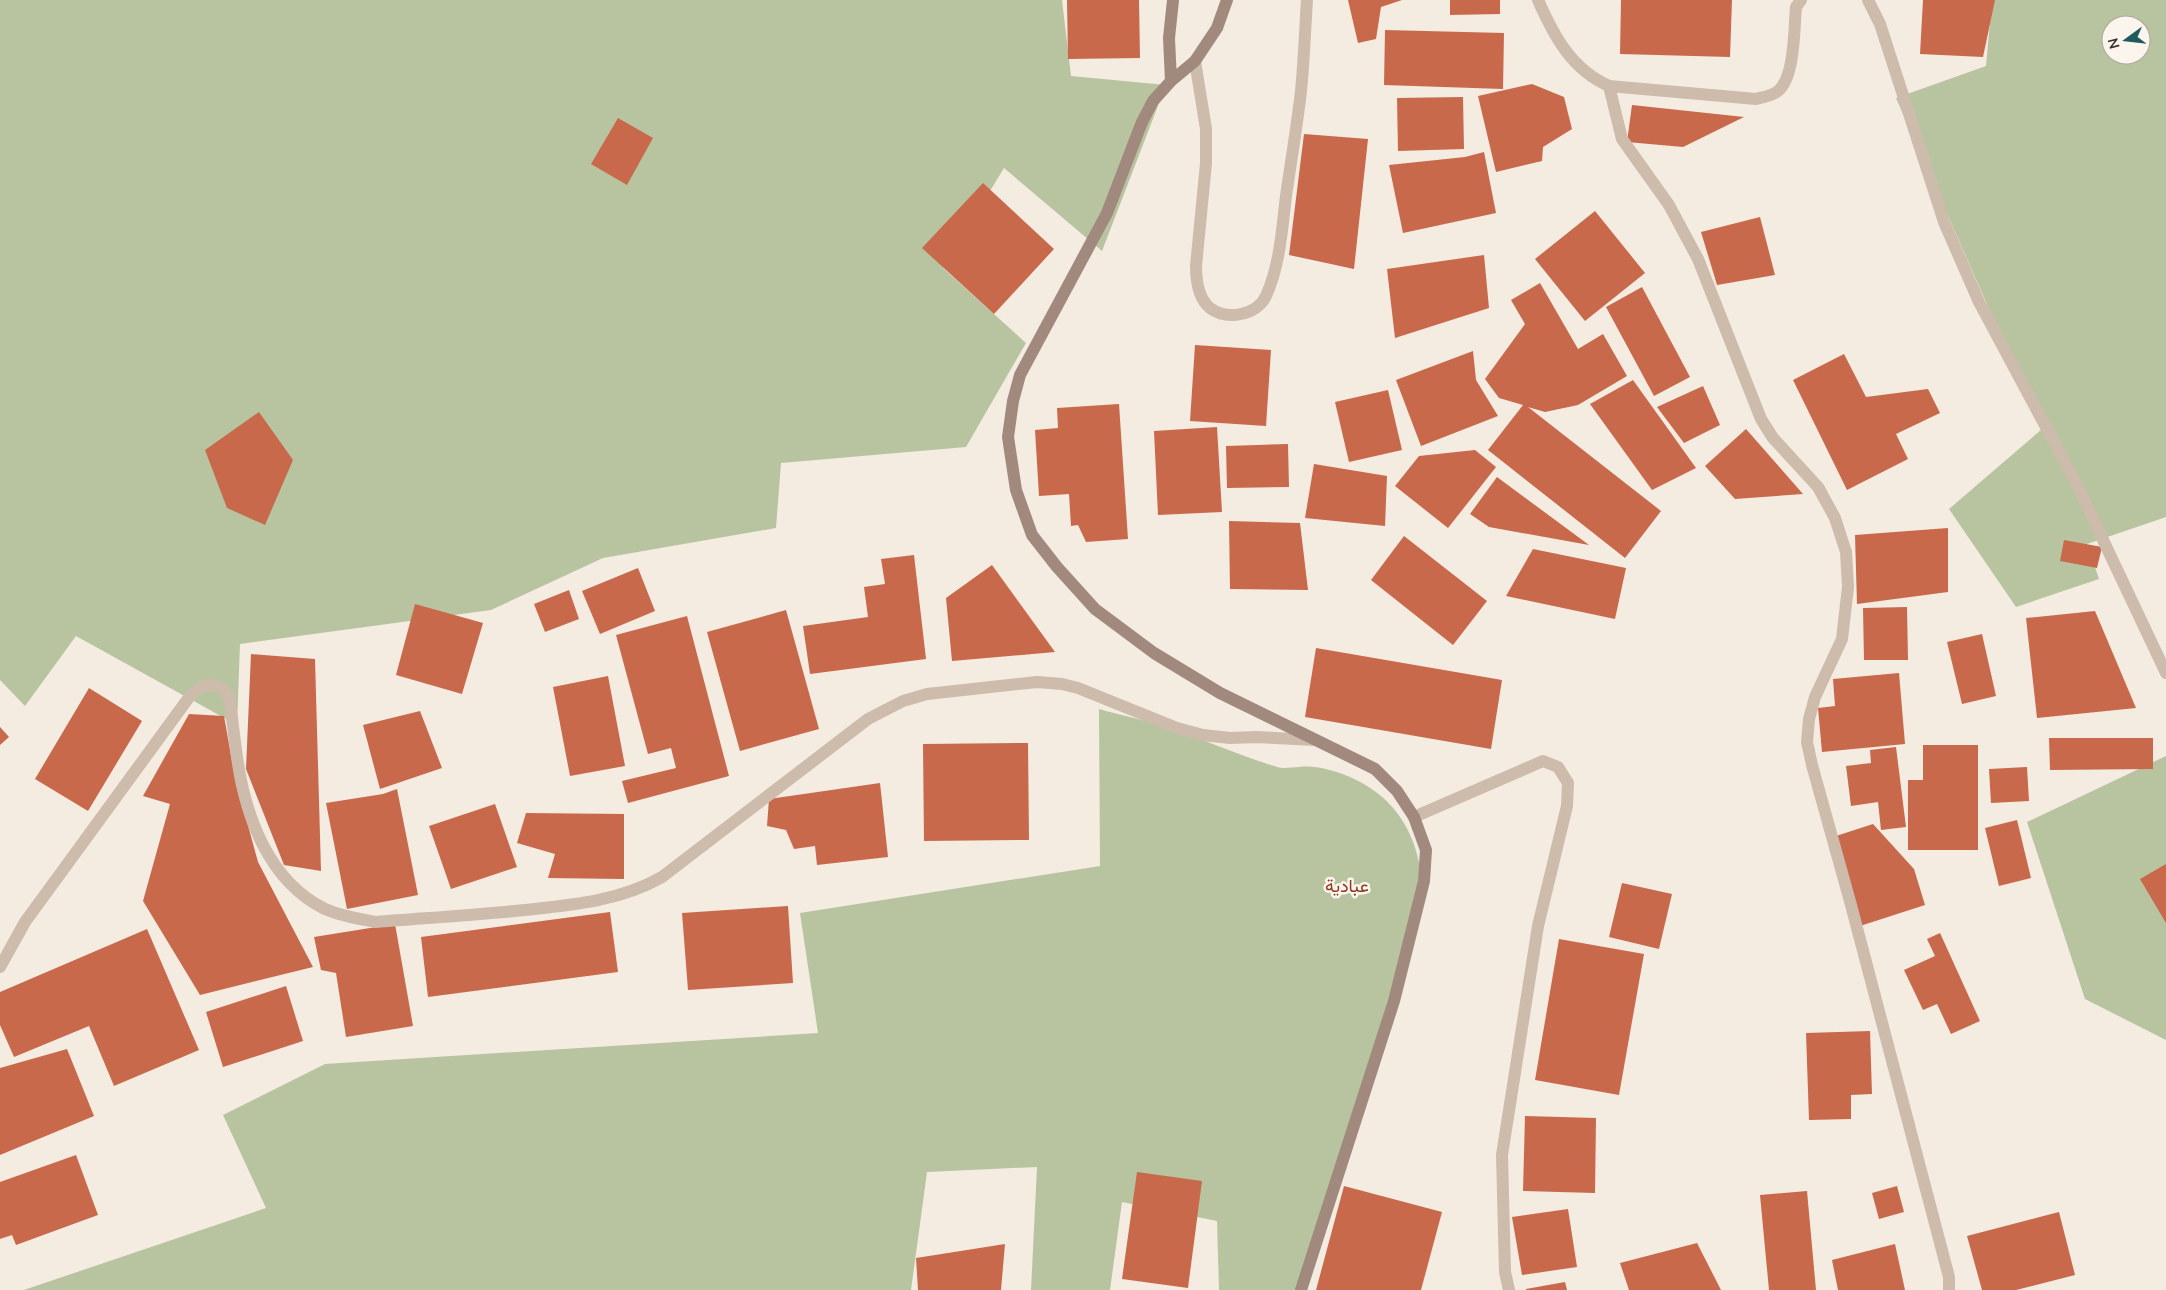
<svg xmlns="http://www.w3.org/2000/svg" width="2166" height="1290" font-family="'Nunito Sans',Vazirmatn,sans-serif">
<rect width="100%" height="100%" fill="#f4ebe1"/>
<path fill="#b8c4a0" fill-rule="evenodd" d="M0 0H1062L1071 76 1166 85 1102 251 1004 168 943 268 1026 343 966 447 781 463 776 528 603 558 491 610 240 644 237 725 76 636 25 706 0 680Z
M1992 0H2166V517L2087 544 2099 579 2016 607 1949 509 2042 429 1896 98 1986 66ZM2111 25H2141V55H2111Z
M1099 709C1120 715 1142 719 1162 726 1201 738 1238 755 1277 767 1284 769 1292 767 1299 767 1308 766 1318 767 1326 769 1393 786 1423 834 1423 901L1302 1290H1219L1217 1221 1122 1202 1110 1290H1031L1037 1167 927 1172 911 1290H24L266 1208 223 1115 325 1064 818 1033 800 913 1100 866Z
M2166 756V1040L2085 999 2027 822Z"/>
<path fill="#c8694b" d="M1067 0H1139L1140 58 1068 59Z
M1348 0H1402L1381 7 1376 39 1358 43Z
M1450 0H1500V14L1450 15Z
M1621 0H1732L1730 57 1620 54Z
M1923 0H1995L1983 57 1920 54Z
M1385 30 1504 33 1503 89 1384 85Z
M1532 84 1564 97 1572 129 1543 147 1542 161 1496 172 1478 96Z
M1463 97 1464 149 1398 151 1397 98Z
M1632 105 1744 117 1683 147 1627 142Z
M618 118 653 138 627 185 591 164Z
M1304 134 1368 139 1354 269 1289 255Z
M1484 152 1496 213 1403 233 1389 165 1465 157Z
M983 183 1054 249 994 314 922 248Z
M1595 211 1645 273 1585 321 1535 259Z
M1760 217 1775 275 1717 285 1701 232Z
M1484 255 1489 308 1395 338 1387 269Z
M1540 283 1578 349 1603 334 1627 376 1578 405 1545 412 1528 407 1661 511 1625 558 1488 450 1523 405 1499 398 1485 379 1525 324 1511 300Z
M1642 287 1690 377 1654 396 1606 307Z
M1195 345 1271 350 1266 426 1190 421Z
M1473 351 1476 380 1498 416 1421 446 1396 380Z
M1844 354 1866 397 1928 389 1940 413 1896 434 1908 459 1847 490 1793 380Z
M1633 380 1696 468 1652 490 1590 404Z
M1703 386 1720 425 1684 443 1657 407Z
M1388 390 1402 450 1349 462 1335 402Z
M1119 404 1128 539 1086 542 1078 525 1071 526 1069 494 1039 496 1035 430 1058 428 1057 408Z
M259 412 293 460 265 525 227 508 205 450Z
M1217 427 1222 512 1158 515 1154 431Z
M1746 429 1803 494 1735 499 1705 466Z
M1288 444 1289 487 1227 488 1226 446Z
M1475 450 1496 467 1448 528 1395 486 1419 456Z
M1314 464 1387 476 1385 526 1305 518Z
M1497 477 1589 545 1489 527 1470 514Z
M1229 521 1300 523 1308 590 1230 589Z
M1948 528V592L1857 604 1855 535Z
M1404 536 1487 601 1453 645 1371 580Z
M2064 540 2102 547 2097 568 2060 561Z
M1533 549 1626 568 1615 619 1506 596Z
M914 555 926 659 810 674 803 626 868 617 864 587 885 584 881 559Z
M992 565 1055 652 952 661 946 598Z
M638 568 655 611 600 634 582 591Z
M569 590 579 619 545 632 534 604Z
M415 604 483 623 462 694 396 675Z
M1907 607 1908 660H1864L1863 608Z
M786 610 819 729 740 751 707 632Z
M2095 611 2136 708 2037 718 2026 618Z
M687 616 729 776 628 803 622 781 676 768 671 748 648 754 616 635Z
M1982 634 1996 696 1962 704 1947 642Z
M1316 648 1502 680 1491 749 1305 717Z
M251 654 315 659 321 871 284 865 246 769Z
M1899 673 1905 744 1822 752 1818 708 1835 706 1833 679Z
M608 676 625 766 570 776 553 687Z
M89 688 142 721 88 811 35 779Z
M420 711 442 768 380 789 363 725Z
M189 714 224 716 235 778 258 862 313 967 200 995 143 901 170 804 143 796Z
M0 727 9 737 0 745Z
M2049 738H2153V769L2050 770Z
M1028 743 1029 840 924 841 923 744Z
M1923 745H1978V850H1908V780H1923Z
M1896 747 1906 827 1881 830 1878 802 1851 806 1846 766 1871 763 1870 750Z
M2027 767 2029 801 1991 803 1989 769Z
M880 783 888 857 817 865 815 846 794 849 786 830 767 826 769 799Z
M397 789 418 895 347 909 326 803 383 794Z
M495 804 517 867 451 889 429 826Z
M526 813 624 814V879L548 878 555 854 517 843Z
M2017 820 2031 878 1999 886 1985 828Z
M1873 824 1914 869 1925 905 1860 926 1836 836Z
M2166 864V923L2140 879Z
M1622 883 1672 894 1659 949 1609 937Z
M788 906 793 983 688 990 682 913Z
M610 912 618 972 428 997 421 937Z
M395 924 413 1026 346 1037 336 973 321 970 314 937Z
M147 929 199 1050 114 1086 89 1026 14 1057 0 1025V992Z
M1940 933 1980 1021 1951 1034 1937 1004 1923 1010 1904 970 1935 956 1927 939Z
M1559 939 1644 954 1619 1095 1535 1080Z
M286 986 303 1041 223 1067 206 1012Z
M1870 1031 1872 1094 1851 1095V1119L1809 1120 1806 1033Z
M67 1049 94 1116 0 1155V1068Z
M1525 1116 1596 1118 1595 1193 1523 1191Z
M76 1155 98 1215 16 1245 12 1235 0 1239V1182Z
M1137 1172 1202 1181 1188 1288 1122 1279Z
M1344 1186 1442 1212 1421 1290H1316Z
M1897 1186 1904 1212 1879 1219 1872 1193Z
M1807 1191 1816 1290H1769L1760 1195Z
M1568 1209 1577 1267 1522 1275 1512 1217Z
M2059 1212 2075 1275 2016 1290H1982L1967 1236Z
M1697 1243 1721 1290H1629L1620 1263Z
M1005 1244 1001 1290H918L916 1258Z
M1895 1244 1905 1290H1838L1832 1260Z
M1565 1282 1567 1290H1526V1289Z"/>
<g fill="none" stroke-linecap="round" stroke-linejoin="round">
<path stroke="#cdbbac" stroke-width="12" d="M1609 86 1622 139 1669 205 1698 259 1761 419 1773 438 1818 487 1835 518 1846 552 1848 587 1842 639 1815 697 1809 719 1807 742 1812 765 1851 905 1949 1277V1290
M1414 817 1543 761 1558 767 1568 783 1567 806 1538 926 1502 1155 1505 1272 1509 1290
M0 967 25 922 190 696C204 683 216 679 229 696 232 716 234 736 237 757 245 815 268 881 325 909 341 916 359 919 376 922 426 918 476 915 525 910 572 905 620 901 662 877L868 719 903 701 927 694 1037 682 1062 684 1078 688 1177 728 1203 735 1230 738 1257 737 1315 740"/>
<path stroke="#cdbbac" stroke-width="12" d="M1538 0C1554 36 1571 69 1609 86L1756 99C1763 97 1772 96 1778 91 1795 77 1794 29 1796 7L1801 0
M1868 0 1880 24 1944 222 1979 302 2078 487 2166 673
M1195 61 1206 129V163L1196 266C1196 280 1198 298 1210 308 1227 321 1257 315 1266 296 1280 265 1282 229 1286 196 1291 161 1297 126 1301 91 1304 61 1305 30 1307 0"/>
<path stroke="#a18a7d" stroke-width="12" d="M1227 0 1217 28 1195 61 1171 81 1153 101 1142 122 1107 213 1020 375 1013 401 1008 437 1016 490 1032 535 1057 567 1095 609 1154 653 1220 693 1375 769 1397 791 1414 817 1426 850 1424 881 1394 1001 1301 1290
M1171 81 1169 38 1173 0"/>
</g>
<g text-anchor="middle" stroke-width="5" stroke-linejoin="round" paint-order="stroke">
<g font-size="18" fill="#8c3b22" stroke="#fbf5ee">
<text x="1347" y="892">عبادية</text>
</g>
</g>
<g transform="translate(2126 40) rotate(255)"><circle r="24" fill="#fbf5ee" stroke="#aea6a0"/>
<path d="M0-4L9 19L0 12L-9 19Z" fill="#1f5a5e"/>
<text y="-8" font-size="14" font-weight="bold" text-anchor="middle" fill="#3b302b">N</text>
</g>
</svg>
